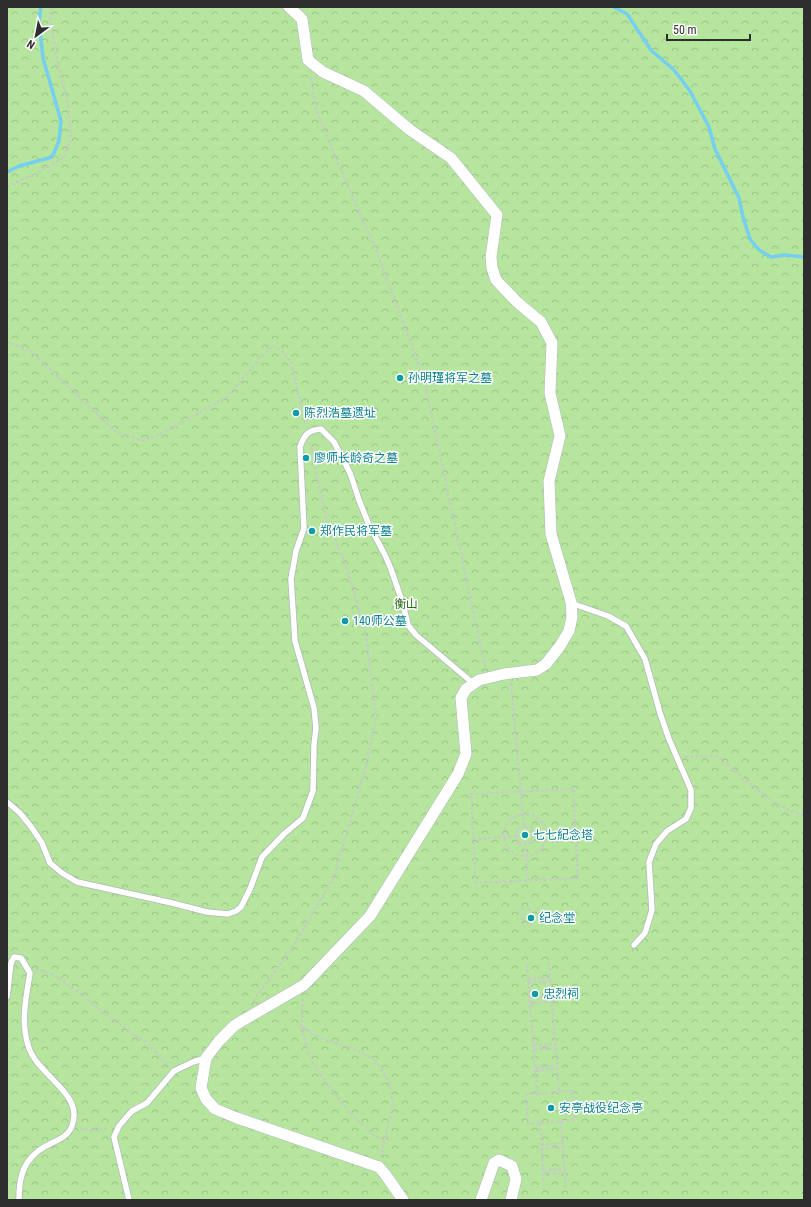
<svg xmlns="http://www.w3.org/2000/svg" width="811" height="1207" font-family="'Roboto Condensed','Noto Sans SC',sans-serif">
<defs>
<pattern id="forest-crowns" width="20" height="18" patternUnits="userSpaceOnUse"><rect width="20" height="18" fill="#b6e59e"/><path d="M2 6a3 3 0 1 1 6 0M12 15a3 3 0 1 1 6 0" fill="none" stroke="#9dc588"/></pattern>
</defs>
<rect width="100%" height="100%" fill="#efe9e1"/>
<path fill="url(#forest-crowns)" d="M7 7H804V1200H7Z"/>
<g fill="none" stroke-linecap="round" stroke-linejoin="round">
<path stroke="#75cff0" stroke-width="3.5" d="M614 7 627 14 651 50 674 70 690 91 709 127 715 149 739 198 743 217 750 239 759 250 771 257 785 255 804 257
M7 172 19 166 49 158 53 155 59 141 61 121 43 58 39 21 41 7"/>
<g stroke="#b4b7c1" stroke-width="7">
<path id="lane" d="M571 603 608 616 626 626 645 659 660 713 669 739 691 790V808L686 819 667 831 656 844 649 862 652 910 645 933 634 945
M7 802 20 813 32 828 42 843 50 863 62 873 77 882 172 903 207 912 228 914 236 911 241 907 250 889 262 857 284 834 303 818 313 791 314 745 316 728 314 708 295 641 291 579 296 551 304 528 300 447C304 435 308 430 321 429L334 442 350 473 359 500 369 525 385 555 391 569 403 604 408 625 416 635 474 684
M7 997 11 963 14 957 21 958 30 973C26 998 20 1023 29 1048 37 1072 75 1091 74 1115 73 1142 51 1139 36 1153 21 1165 19 1183 19 1200
M129 1200 114 1137 119 1126 132 1111 147 1103 174 1071 193 1062 206 1058"/>
</g>
<g stroke="#b4b7c1" stroke-width="12">
<path id="street" d="M289 7 302 19 308 60 323 72 364 91 410 130 451 158 497 215 491 257 492 268 496 280 517 302 541 322 552 343 550 393 560 436 549 481 551 534 571 602 572 617 569 631 560 646 546 664 537 670 504 674 479 680 466 689 461 698 466 754 458 774 370 916 304 985 235 1025 219 1041 206 1058 201 1088 206 1099 215 1109 237 1118 379 1167 385 1174 403 1200
M481 1200 494 1163 499 1160 512 1166 516 1179 511 1200"/>
</g>
<path stroke="#c9c9c9" stroke-width="2" stroke-dasharray="3 2" stroke-linecap="butt" d="M311 77 317 111 339 166 376 250 423 375 485 667
M7 187 37 173 64 157 71 137 68 105 59 69 50 18 52 7
M7 342 32 352 116 432 144 441 172 428 227 397 267 350 274 346 281 350 291 363 306 425
M511 683 524 827H532L533 843 518 844 517 828 524 827
M685 757 718 756C744 779 771 805 804 816
M573 789 578 878 476 883 471 794Z
M504 835a21 21 0 1 1 42 0a21 21 0 1 1-42 0Z
M532 835 575 832
M473 839 518 836
M525 843 528 880
M538 907 539 927
M522 908 524 929
M530 908 531 928
M7 946 10 951
M549 963 559 1092
M527 965 537 1093
M36 969 54 975 82 995 108 1016 149 1045 169 1066
M528 979 550 977
M528 983 550 982
M530 998 551 996
M303 999 301 1027 322 1039 348 1047 374 1059 389 1081 393 1104 381 1156
M253 1001 290 951 334 877 365 770 376 717 366 635 348 572 325 514 310 443
M530 1003 552 1002
M301 1028 312 1062 334 1093 351 1114 374 1135 385 1141
M534 1045 555 1044
M534 1049 555 1048
M536 1068 557 1066
M536 1071 557 1069
M573 1091 575 1120 528 1124 526 1094Z
M561 1121 566 1190
M540 1123 544 1190
M80 1128 93 1131 109 1128
M541 1145 563 1143
M541 1149 563 1147
M543 1170 565 1169
M543 1174 565 1173"/>
<use href="#lane" stroke="#fff" stroke-width="5.5"/>
<use href="#street" stroke="#fff" stroke-width="11"/>
</g>
<g fill="#0f9aa8" stroke="#fff" stroke-width="1.5">
<circle cx="400" cy="378" r="4"/>
<circle cx="296" cy="413" r="4"/>
<circle cx="306" cy="458" r="4"/>
<circle cx="312" cy="531" r="4"/>
<circle cx="345" cy="621" r="4"/>
<circle cx="525" cy="835" r="4"/>
<circle cx="531" cy="918" r="4"/>
<circle cx="535" cy="994" r="4"/>
<circle cx="551" cy="1108" r="4"/>
</g>
<g text-anchor="middle" stroke-width="3" stroke-linejoin="round" paint-order="stroke">
<g font-size="12" fill="#0d838f" stroke="#fff" text-anchor="start">
<text x="408" y="382">孙明瑾将军之墓</text>
<text x="304" y="417">陈烈浩墓遗址</text>
<text x="314" y="462">廖师长龄奇之墓</text>
<text x="320" y="535">郑作民将军墓</text>
<text x="353" y="625">140师公墓</text>
<text x="533" y="839">七七紀念塔</text>
<text x="539" y="922">纪念堂</text>
<text x="543" y="998">忠烈祠</text>
<text x="559" y="1112">安亭战役纪念亭</text>
</g>
<g font-size="12" fill="#2c6e1b" stroke="#fff">
<text x="406" y="608">衡山</text>
</g>
</g>
<rect width="811" height="1207" fill="none" stroke="#2e2e2e" stroke-width="16"/>
<g transform="translate(36 36) rotate(212)" stroke="#ffffff" stroke-width="3" paint-order="stroke">
<path d="M0-3L7 15L0 10L-7 15Z" fill="#2e2e2e"/>
<text y="-6" font-size="11" font-weight="bold" text-anchor="middle" fill="#2e2e2e">N</text>
</g>
<path d="M667 34v6h83v-6" fill="none" stroke="#2e2e2e" stroke-width="2"/>
<text x="673" y="34" font-size="12" fill="#2e2e2e" stroke="#ffffff" stroke-width="3" paint-order="stroke">50 m</text>
</svg>
